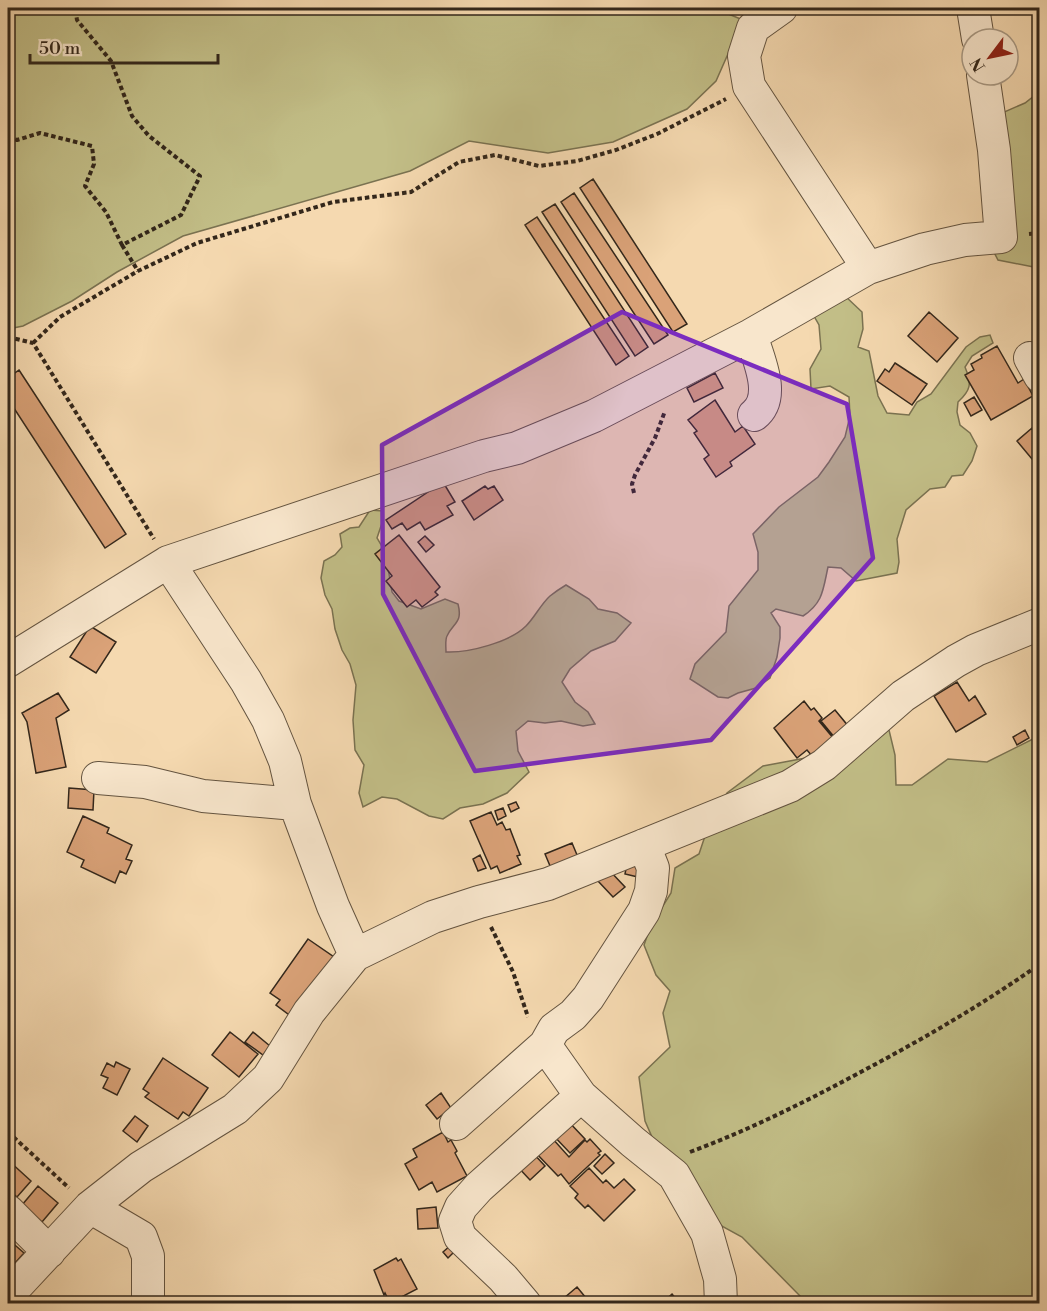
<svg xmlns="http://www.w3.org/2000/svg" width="1047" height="1311" font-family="'Libre Bodoni',serif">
<rect width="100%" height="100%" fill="#f5d9b0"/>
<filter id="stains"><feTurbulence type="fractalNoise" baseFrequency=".00333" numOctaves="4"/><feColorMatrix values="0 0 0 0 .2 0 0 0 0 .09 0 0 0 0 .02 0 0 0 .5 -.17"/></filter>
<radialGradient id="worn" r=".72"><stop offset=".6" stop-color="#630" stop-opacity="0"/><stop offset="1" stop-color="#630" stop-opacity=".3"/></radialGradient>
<path fill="#c2be87" stroke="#7a7251" stroke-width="1.5" d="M8 8H695L726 13 743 20 716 81 687 109 613 142 548 153 469 141 410 171 183 236 117 272 72 301 23 326 8 329Z
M1039 92V268L998 260 986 237V120L1025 103Z
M844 295 862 312 863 329 858 347 869 351 878 396 887 413 909 415 917 402 931 394 966 347 980 337 990 335 993 343 972 356 965 367C972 384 971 390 958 402L957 412 960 425 970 433 977 446 972 461 963 475 952 476 945 487 930 489 906 510 897 539 899 562 897 573 856 581 841 568 828 567C823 590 823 603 803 616L776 609 771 613 780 627V638L777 657 770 678 756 688 738 693 728 698 718 697 690 679 695 664 726 632 729 606 758 570V552L753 534 779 507 818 477 829 462 845 437 850 416 849 397 830 386 811 389 810 369 821 349 819 325 810 309Z
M370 510 383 511 382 523 377 538 383 548 387 562 392 592 399 601 421 609 445 599 458 604C463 623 453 623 447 636 445 640 446 647 446 652 469 653 510 642 526 626 535 617 541 604 550 596 555 592 561 588 566 585L589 599 598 609 617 613 631 623 615 641 591 651 570 669 562 682 575 702 588 712 595 724 583 726 561 721 545 723 528 721 516 731 518 751 529 772 507 793 483 804 460 808 443 819 429 816 397 799 382 797 363 807 359 793 364 765 355 750 353 720 356 685 350 664 342 650 335 629 332 609 325 595 321 578 324 561 335 555 342 547 340 534 350 528 359 527Z
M880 725 889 730 895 755 896 785H912L948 759 987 762 1035 738 1039 741V1292L1023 1304 802 1303V1298L742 1237 718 1224 656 1146 645 1121 639 1077 670 1047 663 1013 670 991 656 975 644 945 651 925 671 893 675 868 699 854 708 827 727 793 763 766 811 757Z"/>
<path fill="#daa278" stroke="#33271b" stroke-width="1.5" d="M593 179 687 324 673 332 580 188Z
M574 193 668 335 654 344 561 202Z
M555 204 648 347 635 356 542 212Z
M537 217 629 356 616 365 525 225Z
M929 312 958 338 937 362 908 336Z
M997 346 1018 383 1024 379 1033 396 991 420 965 375 974 370 971 364 982 358 981 355Z
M895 363 927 384 912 405 877 381 885 369 889 372Z
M19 370 126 534 105 548 8 399V378Z
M715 373 723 388 694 402 687 388Z
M974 397 982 410 971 416 964 403Z
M715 400 735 432 743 426 755 444 730 462 732 466 716 477 704 459 709 455 694 433 697 431 688 420Z
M1032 428 1040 437V453L1032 459 1017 441Z
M443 482 455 502 447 506 453 515 425 530 420 522 407 530 402 523 392 529 386 520Z
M485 486 488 489 494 486 503 500 474 520 462 501Z
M399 535 440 587 435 592 438 595 422 607 416 600 407 607 386 581 392 576 375 554Z
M425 536 434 545 426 552 418 542Z
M90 626 116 642 96 673 70 657Z
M957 682 969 701 975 696 986 714 956 732 934 696Z
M58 693 69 710 56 718 66 767 36 773 27 722 22 713Z
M804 701 811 710 814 708 822 718 819 721 834 739 812 756 807 750 797 758 774 728Z
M835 710 849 727 835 738 821 721Z
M1025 730 1029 738 1017 745 1013 737Z
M69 788 94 790 93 810 68 808Z
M516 802 519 808 511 812 508 805Z
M503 808 506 816 498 820 495 811Z
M491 812 497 825 502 822 506 830 510 829 520 855 517 856 521 864 500 873 497 866 491 869 470 821Z
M83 816 109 828 107 833 132 845 126 859 132 861 126 874 120 871 115 883 81 867 84 860 67 852Z
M572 843 580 862 553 873 545 854Z
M480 855 486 868 478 871 473 859Z
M628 858 641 861 638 877 625 874Z
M609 870 625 887 613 897 598 881Z
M308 939 334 957 292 1017 276 1005 280 1000 270 993Z
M230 1032 258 1054 239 1077 212 1055Z
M253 1032 270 1046 263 1055 245 1042Z
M163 1058 208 1088 189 1116 183 1112 178 1119 145 1097 149 1093 143 1089Z
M116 1062 130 1069 117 1095 103 1088 108 1078 101 1075 107 1063 114 1067Z
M441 1093 451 1108 437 1119 426 1105Z
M135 1116 148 1126 137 1142 123 1131Z
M567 1120 585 1139 570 1153 552 1134Z
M443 1132 448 1142 451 1140 457 1151 455 1153 467 1176 437 1192 432 1182 419 1190 405 1164 417 1157 413 1149Z
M552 1138 569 1157 585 1140 587 1142 590 1139 601 1151 598 1153 600 1155 569 1184 561 1174 558 1176 536 1153Z
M532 1152 545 1166 530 1180 517 1166Z
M605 1154 614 1163 602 1174 594 1166Z
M8 1160 31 1181 17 1197 8 1189Z
M589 1168 603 1183 606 1180 614 1188 624 1179 635 1190 604 1221 588 1205 585 1208 575 1198 578 1194 570 1186Z
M38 1186 58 1203 42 1222 22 1205Z
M436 1207 438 1228 418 1229 417 1209Z
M8 1239 24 1253 8 1271Z
M451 1245 456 1250 448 1258 443 1252Z
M396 1258 398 1261 401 1259 417 1289 390 1303 385 1293 384 1295 374 1270Z
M577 1287 591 1304H557Z
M672 1294 680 1304H661Z"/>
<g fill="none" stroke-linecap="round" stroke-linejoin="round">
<g stroke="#645440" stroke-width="34">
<path id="minor" d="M781 8 753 28 744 56 749 86 868 268
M973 8 978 39
M751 335C758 358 777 397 754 415
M1030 358 1040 376
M168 562 246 681 268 720 285 761 295 804 333 906 355 955
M8 661 168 562 484 456 517 448 594 416 751 335 868 268 925 249 965 240 1001 237 994 150 983 75
M98 778 145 782 203 796 295 804
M644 845 653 868 651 891 644 911 588 998 573 1015 554 1029 545 1045 581 1096 633 1142 674 1175 707 1233 720 1279 721 1304
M456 1124 545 1045
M90 1207 141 1237 148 1256V1304
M8 1211 49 1252
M8 1295 90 1207 141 1167 235 1109 268 1078 309 1012 355 955 433 917 479 902 548 884 790 786 824 765 903 696 956 661 976 650 1040 624
M525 1304 503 1278 460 1237 455 1221 461 1207 479 1187 581 1096"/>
</g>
<path stroke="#33271b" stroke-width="4" stroke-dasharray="4.5 3" stroke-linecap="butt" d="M8 137 17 140 40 133 92 146 94 164 85 186 106 212 122 245 181 215 200 176 149 136 132 116 111 61 77 20 75 8
M1029 234 1040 233
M122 245 138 271
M8 337 33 343 154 539
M33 343 60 317 138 271 197 243 333 202 411 192 459 162 495 155 539 166 577 161 616 150 657 134 726 99
M634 493 632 484 635 475 655 438 665 411
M491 927 513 972 528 1017
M8 1132 69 1188
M690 1152C749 1130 803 1103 859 1073 921 1040 982 1005 1040 964"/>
<use href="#minor" stroke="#f8e6cc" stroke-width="32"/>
</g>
<path fill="#7b2cbf" fill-opacity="0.2" stroke="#7b2cbf" stroke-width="4.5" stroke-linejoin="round" d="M622 312 847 404 873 558 711 740 475 771 383 594 382 445Z"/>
<rect width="1047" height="1311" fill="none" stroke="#f5d9b0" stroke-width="30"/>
<rect x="9" y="9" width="1029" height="1293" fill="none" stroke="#33271b" stroke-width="3"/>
<rect x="15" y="15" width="1017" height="1281" fill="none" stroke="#33271b" stroke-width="1.5"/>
<g transform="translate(990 57) rotate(238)"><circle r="28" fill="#f8e6cc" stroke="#a99a85" stroke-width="1.5"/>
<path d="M0-4.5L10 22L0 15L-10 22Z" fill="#8f2418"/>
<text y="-9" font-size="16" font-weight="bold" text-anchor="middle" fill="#33271b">N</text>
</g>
<path d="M30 54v9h188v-9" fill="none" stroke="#33271b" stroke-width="3"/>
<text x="39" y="54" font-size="18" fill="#33271b" stroke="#f8e6cc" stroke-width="4.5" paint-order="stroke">50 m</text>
<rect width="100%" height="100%" filter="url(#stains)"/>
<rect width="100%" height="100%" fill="url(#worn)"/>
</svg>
